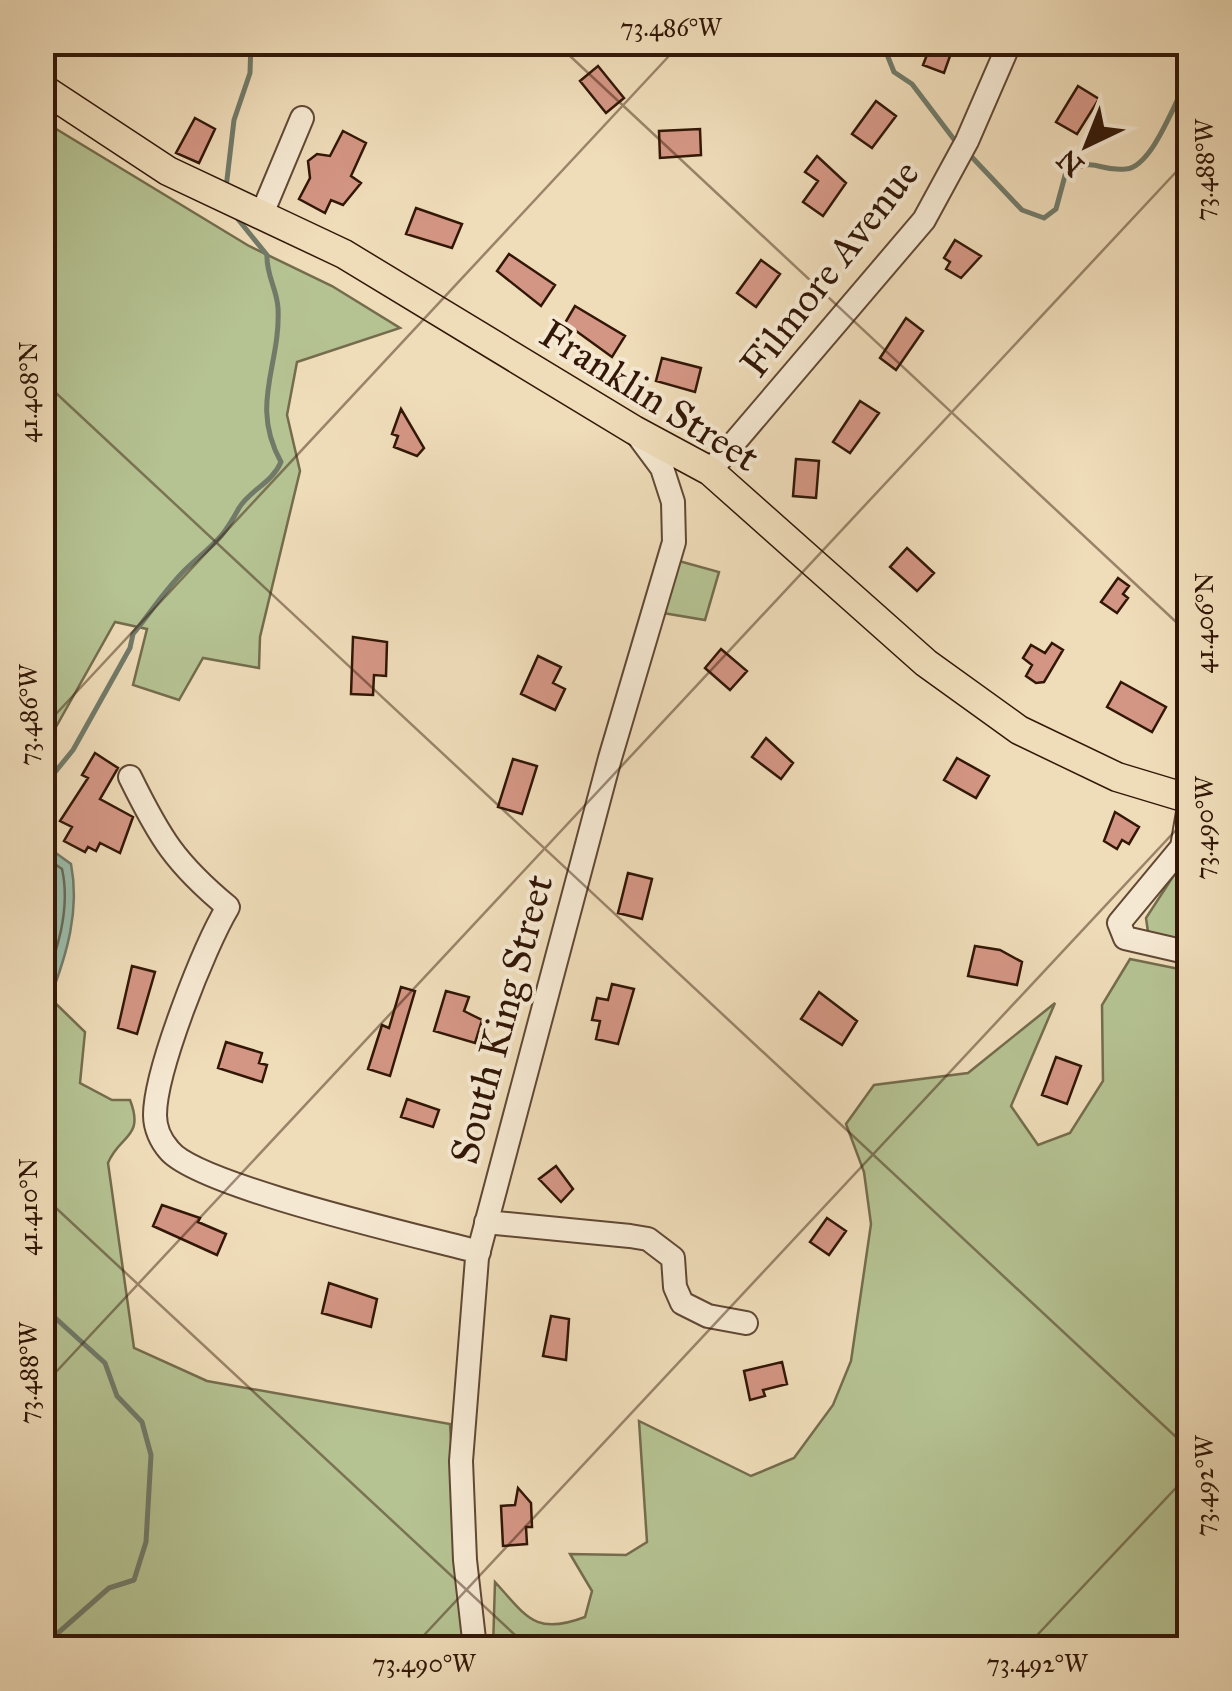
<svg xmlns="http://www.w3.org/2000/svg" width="1232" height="1691" font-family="'IM FELL Great Primer',serif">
<rect width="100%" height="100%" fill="#efdcb9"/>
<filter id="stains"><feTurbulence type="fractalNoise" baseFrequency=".002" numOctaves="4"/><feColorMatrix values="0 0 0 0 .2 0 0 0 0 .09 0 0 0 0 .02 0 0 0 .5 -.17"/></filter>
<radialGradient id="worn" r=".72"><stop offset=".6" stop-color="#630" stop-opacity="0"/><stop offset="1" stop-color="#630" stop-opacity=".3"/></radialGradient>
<path fill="#b5c292" stroke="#746c4c" stroke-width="2.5" d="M43 121 249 246 332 286 400 328 297 362 287 415 300 471 260 637 259 668 203 658 179 700 133 685 147 629 115 622 43 750Z
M661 556 719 572 705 620 645 610Z
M1189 852V942L1148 932 1146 918Z
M1130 959 1189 971V1648H493L495 1582C527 1617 535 1636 585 1617L592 1591 570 1554 626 1555 647 1542 639 1421 751 1476 794 1458 833 1405 851 1361 871 1224 864 1172 846 1124 874 1085 968 1073 1055 1003 1011 1106 1038 1145 1070 1133 1103 1081 1102 1005Z
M50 998 85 1032 80 1083 112 1100H130C145 1138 119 1135 108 1163L134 1348 207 1381 450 1424 464 1648H43L42 1002Z"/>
<path fill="#9bbcaa" stroke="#717a69" stroke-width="2.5" d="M42 843 71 864C80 910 67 954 50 998L43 1002Z"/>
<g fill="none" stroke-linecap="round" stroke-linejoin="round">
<path stroke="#666a58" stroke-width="2.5" d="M42 855 62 869C71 909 57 952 42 990"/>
<path stroke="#717a69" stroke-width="5" d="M882 42 894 72 912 84 956 142
M968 153 1022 210 1044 218 1056 209 1066 172C1099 156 1096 172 1126 169 1153 167 1176 98 1190 75
M226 188 234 120 250 73 251 42
M42 788 73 750 130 648 133 634C151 612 168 585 189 566 216 541 221 541 239 508 250 490 272 483 281 462 249 404 281 366 278 308 277 289 266 275 267 255L233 213
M42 1306 105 1363 117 1396 142 1422 151 1455 146 1542 134 1580 109 1588 42 1647"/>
</g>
<path fill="#d49684" stroke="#321707" stroke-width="2.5" d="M932 42H955L944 73 923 65Z
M598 66 624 98 606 113 580 81Z
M1078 86 1099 99 1077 134 1056 122Z
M876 101 896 116 872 148 852 134Z
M195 118 215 129 199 163 176 153Z
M700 129 701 155 660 158 659 131Z
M343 131 366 143 351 176 361 183 343 205 331 200 325 213 299 199 310 178 308 161 317 154 330 156Z
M817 156 846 183 823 216 803 202 818 181 805 172Z
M416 208 462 224 452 248 406 234Z
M955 240 981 256 961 278 946 269 950 262 944 258Z
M509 254 555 285 541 306 497 271Z
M761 260 780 274 756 307 737 293Z
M575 306 625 336 612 357 565 323Z
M906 318 923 331 896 370 880 358Z
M662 358 701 368 695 392 656 381Z
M860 401 879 413 850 453 833 442Z
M401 409 424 448 417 456 394 447 398 436 392 434Z
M796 459 819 461 816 498 793 496Z
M907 548 934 573 917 591 890 567Z
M1118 578 1129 586 1123 594 1128 598 1117 613 1101 602Z
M353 637 387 642 386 676 374 675 373 695 351 694Z
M1052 643 1063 650 1044 682 1036 683 1026 676 1032 665 1023 658 1031 645 1045 653Z
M721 649 747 671 730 690 705 668Z
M538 656 561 667 553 683 565 689 555 710 521 694Z
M1121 682 1166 707 1152 732 1107 707Z
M766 738 793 763 781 779 752 757Z
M95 753 118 768 100 799 133 817 120 853 100 843 96 851 88 847 85 852 64 841 72 827 60 821 88 778 82 775Z
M957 758 989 776 976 798 944 780Z
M513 759 537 766 522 814 498 807Z
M1115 812 1139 827 1129 844 1122 840 1117 849 1104 841Z
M628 873 652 879 642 919 618 913Z
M975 946 1000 950 1022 962 1017 985 968 976Z
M132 966 155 972 137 1034 118 1028Z
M612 984 634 989 618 1044 596 1039 600 1021 592 1020 597 998 608 1000Z
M401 987 415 991 390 1076 368 1069 382 1025 389 1028Z
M446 991 469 997 464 1011 482 1020 475 1043 434 1031Z
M819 992 857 1021 842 1045 801 1019Z
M226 1042 262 1053 259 1063 267 1065 262 1082 218 1068Z
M1056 1057 1081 1066 1067 1104 1042 1095Z
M407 1099 439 1110 433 1127 401 1117Z
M556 1166 573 1189 561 1202 539 1179Z
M162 1205 200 1218 198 1222 226 1234 217 1255 153 1226Z
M827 1218 846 1231 829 1255 810 1242Z
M329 1283 377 1299 371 1327 322 1313Z
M551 1316 569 1319 566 1360 543 1356Z
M782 1362 787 1384 763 1390 765 1396 750 1400 744 1371Z
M518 1488 531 1503 532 1527H526L527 1544 503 1546 501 1506 515 1505Z"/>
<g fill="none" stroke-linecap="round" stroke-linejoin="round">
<g stroke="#614834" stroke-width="26">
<path id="minor" d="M261 216 302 118
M710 471 924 220 967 141 1010 42
M130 777C160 838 175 863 228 907 204 947 155 1071 155 1115 155 1128 161 1141 169 1150 197 1186 423 1237 479 1252
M1190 801 1182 847 1119 923 1125 938 1190 953
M486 1222 630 1236 648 1239 673 1258 675 1287 682 1303 708 1316 746 1323
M475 1648 465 1560 461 1461 477 1258 610 758 674 542 673 502 662 468 636 433"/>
</g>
<g stroke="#321707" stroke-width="31">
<path id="major" d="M42 88 168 171 344 254 634 430 710 471 926 663 1019 730 1117 777 1190 799"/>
</g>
<use href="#minor" stroke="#f5e8d2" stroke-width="22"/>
<use href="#major" stroke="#efdcb9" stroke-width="28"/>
</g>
<path fill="none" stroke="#321707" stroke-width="2.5" stroke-opacity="0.45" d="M555 42 1190 635M42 71 69 42M42 380 1190 1450M42 729 682 42M42 1195 529 1648M42 1387 1190 157M412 1648 1190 815M1025 1648 1190 1473"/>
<g text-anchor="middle" stroke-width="8" stroke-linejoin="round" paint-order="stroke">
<g font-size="40" fill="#321707" stroke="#f5e8d2">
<text transform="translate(829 268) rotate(-52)" y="14">Filmore Avenue</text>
<text transform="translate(650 395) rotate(32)" y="14">Franklin Street</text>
<text transform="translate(501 1019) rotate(-75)" y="14">South King Street</text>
</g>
</g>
<rect width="1232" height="1691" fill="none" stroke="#efdcb9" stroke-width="110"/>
<g transform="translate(1087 145) rotate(223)" stroke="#f5e8d2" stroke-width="8" paint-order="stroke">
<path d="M0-8L18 38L0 25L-18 38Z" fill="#321707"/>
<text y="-15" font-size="28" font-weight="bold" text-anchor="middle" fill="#321707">N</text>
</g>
<rect x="55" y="55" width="1122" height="1581" fill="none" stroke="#321707" stroke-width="4"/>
<g font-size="25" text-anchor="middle" fill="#321707">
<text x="671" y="36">73.486°W</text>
<text transform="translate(1204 170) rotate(-90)" y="9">73.488°W</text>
<text transform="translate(28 392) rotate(-90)" y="9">41.408°N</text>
<text transform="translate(1204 623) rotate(-90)" y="9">41.406°N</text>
<text transform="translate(28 715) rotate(-90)" y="9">73.486°W</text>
<text transform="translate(1204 828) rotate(-90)" y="9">73.490°W</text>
<text transform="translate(28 1207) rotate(-90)" y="9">41.410°N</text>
<text transform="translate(28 1373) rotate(-90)" y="9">73.488°W</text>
<text transform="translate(1204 1486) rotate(-90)" y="9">73.492°W</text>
<text x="424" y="1672">73.490°W</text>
<text x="1037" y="1672">73.492°W</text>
</g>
<rect width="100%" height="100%" filter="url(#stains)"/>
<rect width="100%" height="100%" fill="url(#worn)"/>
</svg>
